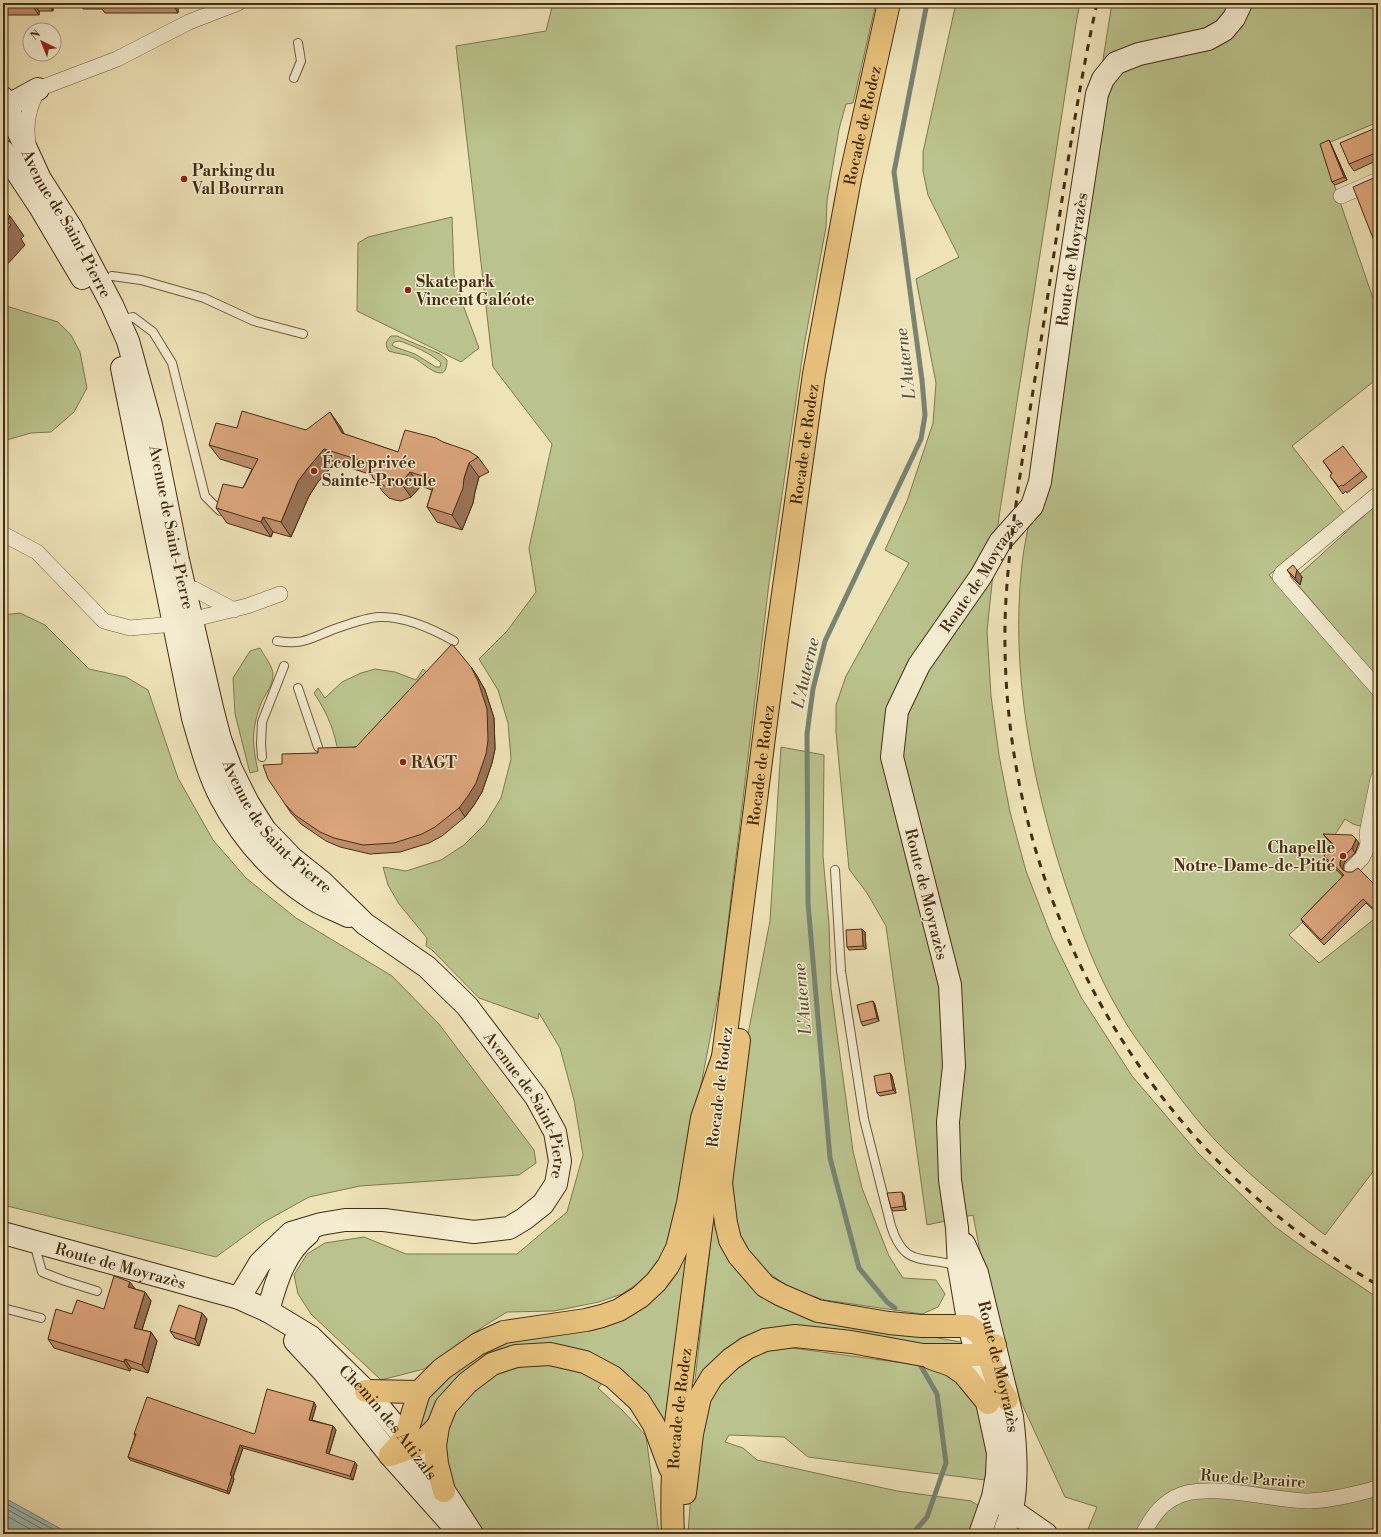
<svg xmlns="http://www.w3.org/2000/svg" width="1381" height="1537" font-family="'Libre Bodoni',serif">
<rect width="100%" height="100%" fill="#eee2b7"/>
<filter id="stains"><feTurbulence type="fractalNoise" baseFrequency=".005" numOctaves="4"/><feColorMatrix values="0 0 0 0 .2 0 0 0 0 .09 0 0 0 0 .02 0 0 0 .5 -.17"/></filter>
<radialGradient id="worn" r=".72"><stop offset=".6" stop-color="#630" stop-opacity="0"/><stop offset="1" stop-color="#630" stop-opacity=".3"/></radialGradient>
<path fill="#bac38d" stroke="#7f7850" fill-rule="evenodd" d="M553 3H876L853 103 846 104 839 129 827 201 826 227 804 346 769 583 721 981 675 1221 665 1249 657 1265 640 1282 622 1294 599 1302 554 1311 507 1312 484 1326 424 1369 381 1380 311 1314 298 1294 294 1275 307 1254 325 1243 364 1237 406 1254H517L567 1212 583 1155 574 1100 560 1048 539 1013 538 1019 479 998 432 950 426 946 427 938 399 904 388 885 383 867 406 871 441 860 464 845 485 824 501 798 511 759 508 723 498 690 479 659 507 631 536 592 529 548 552 444 493 367 456 46 546 31Z
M956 3H1080L1076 24 999 517 987 631 991 696 999 755 1010 812 1026 871 1052 938 1081 997 1132 1076 1198 1153 1274 1226 1308 1251 1378 1298V1534H1086L1097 1507 1065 1497 1021 1402 987 1288 973 1215 927 1225 886 926 867 893 849 869 836 732V705L846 676 909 563 885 550 907 501 933 423 936 383 916 279 959 257 928 195 923 171V152Z
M1112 3H1378V122L1321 146 1378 313V378L1292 446 1345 514 1269 575 1378 697V752L1363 821 1360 826 1353 824 1345 819 1329 844 1327 861 1340 873 1345 882 1289 935 1319 963 1378 916V1165L1325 1235C1293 1210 1261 1185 1232 1157 1205 1132 1182 1101 1160 1071 1146 1052 1131 1033 1120 1013 1096 973 1080 928 1065 883 1032 782 1010 671 1022 564 1024 545 1029 525 1032 506Z
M452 217 454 275 463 305 479 348 461 362 357 311 358 243 368 237Z
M3 305 58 322 71 335 80 352 87 388 74 412 51 432 31 433 3 441Z
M391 336H397L440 354 447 360C447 388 424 363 414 358 407 354 397 354 389 351 385 345 385 342 391 336ZM399 341C410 344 434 355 441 363L440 367H436L415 354 395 347 392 345 394 342Z
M1378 503V679L1299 586 1296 587 1288 575 1296 572 1300 574Z
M20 613 45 625 89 669 126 677 148 690 178 778 213 840 246 878 296 918 392 976 439 1024 534 1150 536 1163 519 1175 360 1186 309 1197 264 1222 216 1257 3 1205V615Z
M260 648C264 656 273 666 273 675 273 684 266 694 262 701 251 729 252 743 258 771L250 773 235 714 233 678 250 651Z
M375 669 395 672 416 680 423 669 434 679 363 756H339C334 730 329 716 314 693L318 688 325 698 342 682 361 673Z
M781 747 824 755 823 856 829 924 831 989 853 1151 862 1188 889 1256 903 1278 936 1280 945 1294 938 1307 922 1314 825 1300 803 1293 787 1286 759 1266 746 1250 736 1231 731 1191 743 1060 770 921Z
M713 1221H715L760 1290 922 1335 966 1343 965 1350 793 1328 694 1389Z
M688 1250 664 1428 615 1369 504 1354 420 1434 414 1436 423 1407 432 1392 444 1378 499 1343 583 1328Z
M770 1345 933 1367 962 1377 983 1419 988 1450 985 1480 808 1457 784 1437 729 1435 725 1442 743 1448 757 1460 897 1491 971 1501 979 1506 968 1534H688L693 1467 709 1400 725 1375Z
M552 1364 579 1370 605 1380 598 1388 623 1411 646 1436 659 1534H485L456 1494 444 1458 446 1434 452 1417 465 1399 481 1383 497 1373 525 1366Z"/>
<path fill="#9bbcb6" stroke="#788374" d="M3 1497 70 1534H3Z"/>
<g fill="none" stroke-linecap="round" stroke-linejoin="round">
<path stroke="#707464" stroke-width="1" d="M3 1502 62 1534
M3 1507 51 1534
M3 1514 39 1534"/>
<path stroke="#788374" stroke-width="5" d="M895 1308 887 1302 859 1268 830 1158 808 903 807 734 813 689 825 641 921 439 925 415 922 380 894 172 927 3
M912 1534 927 1517 946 1463 937 1394 918 1361"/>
<g stroke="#6e5a3b" stroke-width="10">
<path id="lane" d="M294 78 301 61 298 43
M112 276 141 280 204 298 254 321 303 334
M120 320 133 317 153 332 172 363 205 496 220 511
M277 641C303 645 309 639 332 630 347 625 363 618 379 617 404 616 433 629 454 641
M298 688 318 747
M262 757 261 744 262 722 284 666
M835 870 841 971 864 1119 891 1226C905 1269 923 1255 958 1266
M34 1243 42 1272 65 1281 97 1291
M3 1308 41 1318"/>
</g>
<g stroke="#6e5a3b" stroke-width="16">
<path id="street" d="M29 90 38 89 117 59 189 22 238 3
M28 143C25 121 29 108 38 89
M1341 196 1378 180
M1378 494 1282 573 1280 577 1378 689
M3 534 37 552 104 621 130 628 174 624 247 606 280 594
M176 593 194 589 234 610
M1352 868 1362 858 1366 850 1368 843 1367 833 1378 779
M1143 1534C1151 1519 1159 1506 1174 1498 1204 1480 1273 1501 1309 1501 1333 1500 1356 1494 1378 1488"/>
</g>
<g stroke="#442d12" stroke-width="24">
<g id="secondary">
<path id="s1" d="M3 98 40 179 72 229 112 305 128 341 151 425 178 560 212 708 220 739 231 769 248 803 265 830 292 858 322 882 365 924 427 967 467 1006 536 1097 555 1132 560 1161 556 1184 543 1204 524 1219 509 1228 474 1232 384 1220H345L321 1224 291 1233 260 1263 239 1298"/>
<path d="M3 105 7 106 38 89"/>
<path d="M3 151 40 207 82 278"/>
<path d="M122 368 193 718C201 745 208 773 221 798 242 838 272 872 310 897 321 905 336 910 348 916"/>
<path id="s2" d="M3 1233 239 1298 268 1311 311 1337 366 1391 405 1438 444 1491 472 1534"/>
<path id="s3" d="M964 1244 977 1273 1012 1417C1016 1448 1018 1479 1012 1510 1010 1518 1006 1526 1004 1534"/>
<path d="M268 1311C276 1282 284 1253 308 1234"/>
<path d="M295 1341 323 1371 390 1455 456 1529"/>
<path d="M1000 1502 1046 1534"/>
<path id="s4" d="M980 1534 993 1497 997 1475 998 1453 977 1355 969 1326 959 1267 957 1228 950 1180 948 1122 954 1066 950 985 892 757 897 711 919 665 981 576 1000 542 1032 506 1040 482 1065 300 1097 94 1103 79 1116 63 1139 54 1208 39 1224 30 1234 18 1241 3"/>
</g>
</g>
<g stroke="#442d12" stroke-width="24">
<g id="primary">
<path d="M739 1040 721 1183 726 1223 730 1240 739 1256 765 1286 781 1295 818 1311 889 1323 921 1326H969L981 1335 998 1385 1007 1399"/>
<path d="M366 1391 419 1392"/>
<path id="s5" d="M390 1455 405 1438 419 1392 442 1369 478 1344 504 1332 586 1320 602 1316 619 1310 640 1297 656 1282 668 1266 677 1248 688 1203 702 1118 723 1057 776 644 814 374 850 179 889 3"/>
</g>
</g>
<g stroke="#442d12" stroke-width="24">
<g id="highway">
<path d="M931 1358 951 1365 964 1374 988 1403"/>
<path d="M390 1455C416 1447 420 1445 438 1426"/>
<path d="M444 1491 437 1464 435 1446 438 1426 446 1406 467 1383 492 1364 516 1356 550 1354 585 1362 613 1377 639 1401 654 1425 670 1468"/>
<path d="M685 1493 692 1434 700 1397 712 1377 731 1359 747 1348 765 1340 795 1336 851 1342 923 1355H977L995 1345"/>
<path id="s6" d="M673 1534C671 1497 673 1461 676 1423L723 1057"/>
</g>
</g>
<use href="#lane" stroke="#f4ecd0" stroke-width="8"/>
<use href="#street" stroke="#f4ecd0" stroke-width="15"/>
<use href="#secondary" stroke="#f4ecd0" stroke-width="22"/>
<use href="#primary" stroke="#e7c17c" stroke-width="22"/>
<use href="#highway" stroke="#e7c17c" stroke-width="22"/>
<path stroke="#442d12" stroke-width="3" stroke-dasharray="7 7" stroke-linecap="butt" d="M1097 3C1074 108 1060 215 1044 321 1035 380 1025 438 1017 497 1010 547 1004 597 1005 647 1008 909 1150 1155 1378 1285"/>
</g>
<path fill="#be8f6c" stroke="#442d12" d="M3 3H178V13H105L102 9H83L81 5H53V11H39V15H3Z
M1378 127V160L1354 171 1349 164Z
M1331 144 1347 180 1335 185 1332 182Z
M340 426 344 434 398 452 443 442 478 457 489 472 479 477 475 492 473 503 462 530 437 522 427 507 432 490 421 486 411 497 401 501 395 500 389 498 383 492 373 478 372 475 335 463 318 482 309 496 291 537 273 532 271 537 227 523 216 508 243 488 252 469 220 459 209 445 237 428 306 430Z
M1323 461 1362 471 1367 477 1347 493 1346 491 1343 494 1330 476 1332 474Z
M1287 570 1302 577 1300 585 1292 577Z
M471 667 477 676 485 690 494 718 495 749 492 763 482 792 474 805 465 817 442 836 429 843 400 852 370 854 340 847 326 841 301 824 291 813 285 804 282 764 318 753 356 747Z
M1323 834 1359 843 1355 853 1345 862 1343 866V871L1378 888V914L1366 903 1324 945 1304 924 1301 919 1343 876 1327 861 1324 856 1333 845 1326 838Z
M862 929 865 932 866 949 849 950 847 947Z
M873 1001 875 1005 879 1021 863 1026 861 1022Z
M890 1073 892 1076 896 1093 880 1096 877 1093Z
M904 1195 906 1210 893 1211 891 1208Z
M135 1289 145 1292 151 1301 142 1330 151 1332 157 1341 148 1373 131 1368 130 1371 54 1348 48 1339 104 1309Z
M202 1313 207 1319 199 1346 175 1338 170 1331Z
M316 1406 312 1420 333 1426 336 1430 329 1454 357 1465 353 1480 243 1448 233 1477 234 1479 229 1494 130 1460 128 1457 135 1436 134 1434H254Z"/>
<path fill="#9b7458" stroke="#442d12" d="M30 3H33L39 11V15Z
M47 3H51L53 5V11Z
M172 3H178V13Z
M1329 140 1331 144 1347 180 1344 177Z
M10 216 24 236 21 239 25 245 5 267 3 264V235L7 221Z
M330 412 340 426 352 448 342 433Z
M324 449 335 463 318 482 309 496 291 537 281 522 298 481 308 468Z
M469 463 479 477 475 492 473 503 462 530 452 515Z
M410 472 421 486 411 497 401 483Z
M263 517 273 532 271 537 261 522Z
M1297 570 1302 577 1300 585 1295 578Z
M471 667 477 676 485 690 494 718 495 749 492 763 482 792 474 805 465 817 459 808Z
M1356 839 1359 843 1355 853 1352 848Z
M1342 858 1345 862 1343 866V871L1340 866V862Z
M862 929 865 932 866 949 863 946Z
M873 1001 875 1005 879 1021 877 1018Z
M890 1073 892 1076 896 1093 893 1090Z
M902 1192 904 1195 906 1210 904 1206Z
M130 1282 136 1290 128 1287Z
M145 1292 151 1301 140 1336 134 1328Z
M202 1313 207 1319 199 1346 195 1339Z
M151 1332 157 1341 148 1373 142 1365Z
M125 1359 131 1368 130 1371 124 1362Z
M314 1402 316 1406 311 1423 309 1420Z
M333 1426 336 1430 328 1457 326 1453Z
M240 1445 243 1448 233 1477 234 1479 229 1494 227 1491 230 1475Z
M355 1462 357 1465 353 1480 350 1476Z"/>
<path fill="#dda67d" stroke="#442d12" d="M1378 127V152L1349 164 1340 143Z
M1329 140 1344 177 1332 182 1320 144Z
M1378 176V246H1376L1353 187Z
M3 210 10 216 7 221 11 225 3 235Z
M242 411 306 430 330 412 342 433 398 452 405 430 436 438 443 442 469 451 478 457 469 463 464 478 463 488 452 515 427 507 433 488 429 478 410 472 401 483 391 486H385L379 483 373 478 369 463 324 449 308 468 298 481 281 522 263 517 261 522 216 508 223 484 243 488 258 459 209 445 216 423 237 428Z
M1343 446 1362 471 1343 486 1341 485 1339 487 1330 476 1332 473 1323 461Z
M1293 565 1297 570 1295 578 1287 570Z
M452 644 471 667 478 681 487 709 488 740 486 754 476 783 468 796 459 808 435 827 422 834 394 843 363 845 334 838 320 832 295 815 285 804 268 779 263 765 282 764V754L318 753V748L356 747Z
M1323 834 1352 835 1356 839 1352 848 1342 858 1340 862V866L1343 870 1347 872H1352L1358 868 1378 888V908L1376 911 1363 899 1321 940 1301 919 1344 875 1324 856 1334 845Z
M862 929 863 946 847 947 846 930Z
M873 1001 877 1018 861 1022 857 1005Z
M890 1073 893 1090 877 1093 874 1076Z
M902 1192 904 1206 891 1208 887 1193Z
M114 1276 130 1282 128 1287 145 1292 134 1328 151 1332 142 1365 125 1359 124 1362 48 1339 56 1309 72 1314 77 1300 104 1309Z
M179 1305 202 1313 195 1339 170 1331Z
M267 1389 314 1402 309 1420 333 1426 326 1453 355 1462 350 1476 240 1445 230 1475 232 1476 227 1491 128 1457 136 1434H134L147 1397 254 1434 255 1433Z"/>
<g fill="#8f2418" stroke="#f4ecd0" stroke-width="1.5">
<circle cx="184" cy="179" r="4"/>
<circle cx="408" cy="290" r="4"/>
<circle cx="314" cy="471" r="4"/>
<circle cx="403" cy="762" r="4"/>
<circle cx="1343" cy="856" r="4"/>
</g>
<g text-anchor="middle" stroke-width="3" stroke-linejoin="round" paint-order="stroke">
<g font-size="16" fill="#442d12" stroke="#f4ecd0">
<text dy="6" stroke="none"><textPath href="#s5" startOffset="1519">Rocade de Rodez</textPath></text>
<text dy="6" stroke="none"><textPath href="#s1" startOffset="141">Avenue de Saint-Pierre</textPath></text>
<text dy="6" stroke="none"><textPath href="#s4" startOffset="1335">Route de Moyrazès</textPath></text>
<text dy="6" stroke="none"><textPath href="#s5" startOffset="1195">Rocade de Rodez</textPath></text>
<text dy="6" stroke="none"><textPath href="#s1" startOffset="465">Avenue de Saint-Pierre</textPath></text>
<text dy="6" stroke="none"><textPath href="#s4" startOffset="999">Route de Moyrazès</textPath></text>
<text dy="6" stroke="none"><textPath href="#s5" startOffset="871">Rocade de Rodez</textPath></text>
<text dy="6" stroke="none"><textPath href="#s1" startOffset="789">Avenue de Saint-Pierre</textPath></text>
<text transform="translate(927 894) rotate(76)" y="6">Route de Moyrazès</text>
<text transform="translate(719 1087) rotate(-83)" y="6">Rocade de Rodez</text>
<text dy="6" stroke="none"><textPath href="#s1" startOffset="1171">Avenue de Saint-Pierre</textPath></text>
<text dy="6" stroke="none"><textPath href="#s2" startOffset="122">Route de Moyrazès</textPath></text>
<text dy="6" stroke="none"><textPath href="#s3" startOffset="128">Route de Moyrazès</textPath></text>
<text dy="6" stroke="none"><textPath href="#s6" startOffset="126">Rocade de Rodez</textPath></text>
<text dy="6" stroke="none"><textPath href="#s2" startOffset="442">Chemin des Attizals</textPath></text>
<text transform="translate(1253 1478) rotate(4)" y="6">Rue de Paraire</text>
</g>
<g font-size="16" font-weight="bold" fill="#442d12" stroke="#f4ecd0" text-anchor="start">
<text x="192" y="176">Parking du<tspan x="192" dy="18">Val Bourran</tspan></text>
<text x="416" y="287">Skatepark<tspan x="416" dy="18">Vincent Galéote</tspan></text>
<text x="322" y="468">École privée<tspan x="322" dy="18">Sainte-Procule</tspan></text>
<text x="411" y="768">RAGT</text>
<text x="1335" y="853" text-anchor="end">Chapelle<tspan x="1335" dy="18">Notre-Dame-de-Pitié</tspan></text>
</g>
<g font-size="17" font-style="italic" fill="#5a513b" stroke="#f4ecd0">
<text transform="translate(905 364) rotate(-97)" y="6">L'Auterne</text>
<text transform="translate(805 673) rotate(-77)" y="6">L'Auterne</text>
<text transform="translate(802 999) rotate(-95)" y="6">L'Auterne</text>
</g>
</g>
<rect width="1381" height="1537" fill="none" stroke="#eee2b7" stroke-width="16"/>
<rect x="4" y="4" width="1373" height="1529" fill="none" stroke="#442d12" stroke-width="2"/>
<rect x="8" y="8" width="1365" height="1521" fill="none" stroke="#442d12"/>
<g transform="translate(42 42) rotate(317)"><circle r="19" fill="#f4ecd0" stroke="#aea084"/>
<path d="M0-3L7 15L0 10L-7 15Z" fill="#8f2418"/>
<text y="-6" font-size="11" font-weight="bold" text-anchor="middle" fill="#442d12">N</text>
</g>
<rect width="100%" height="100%" filter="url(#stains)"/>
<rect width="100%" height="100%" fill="url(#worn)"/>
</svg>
